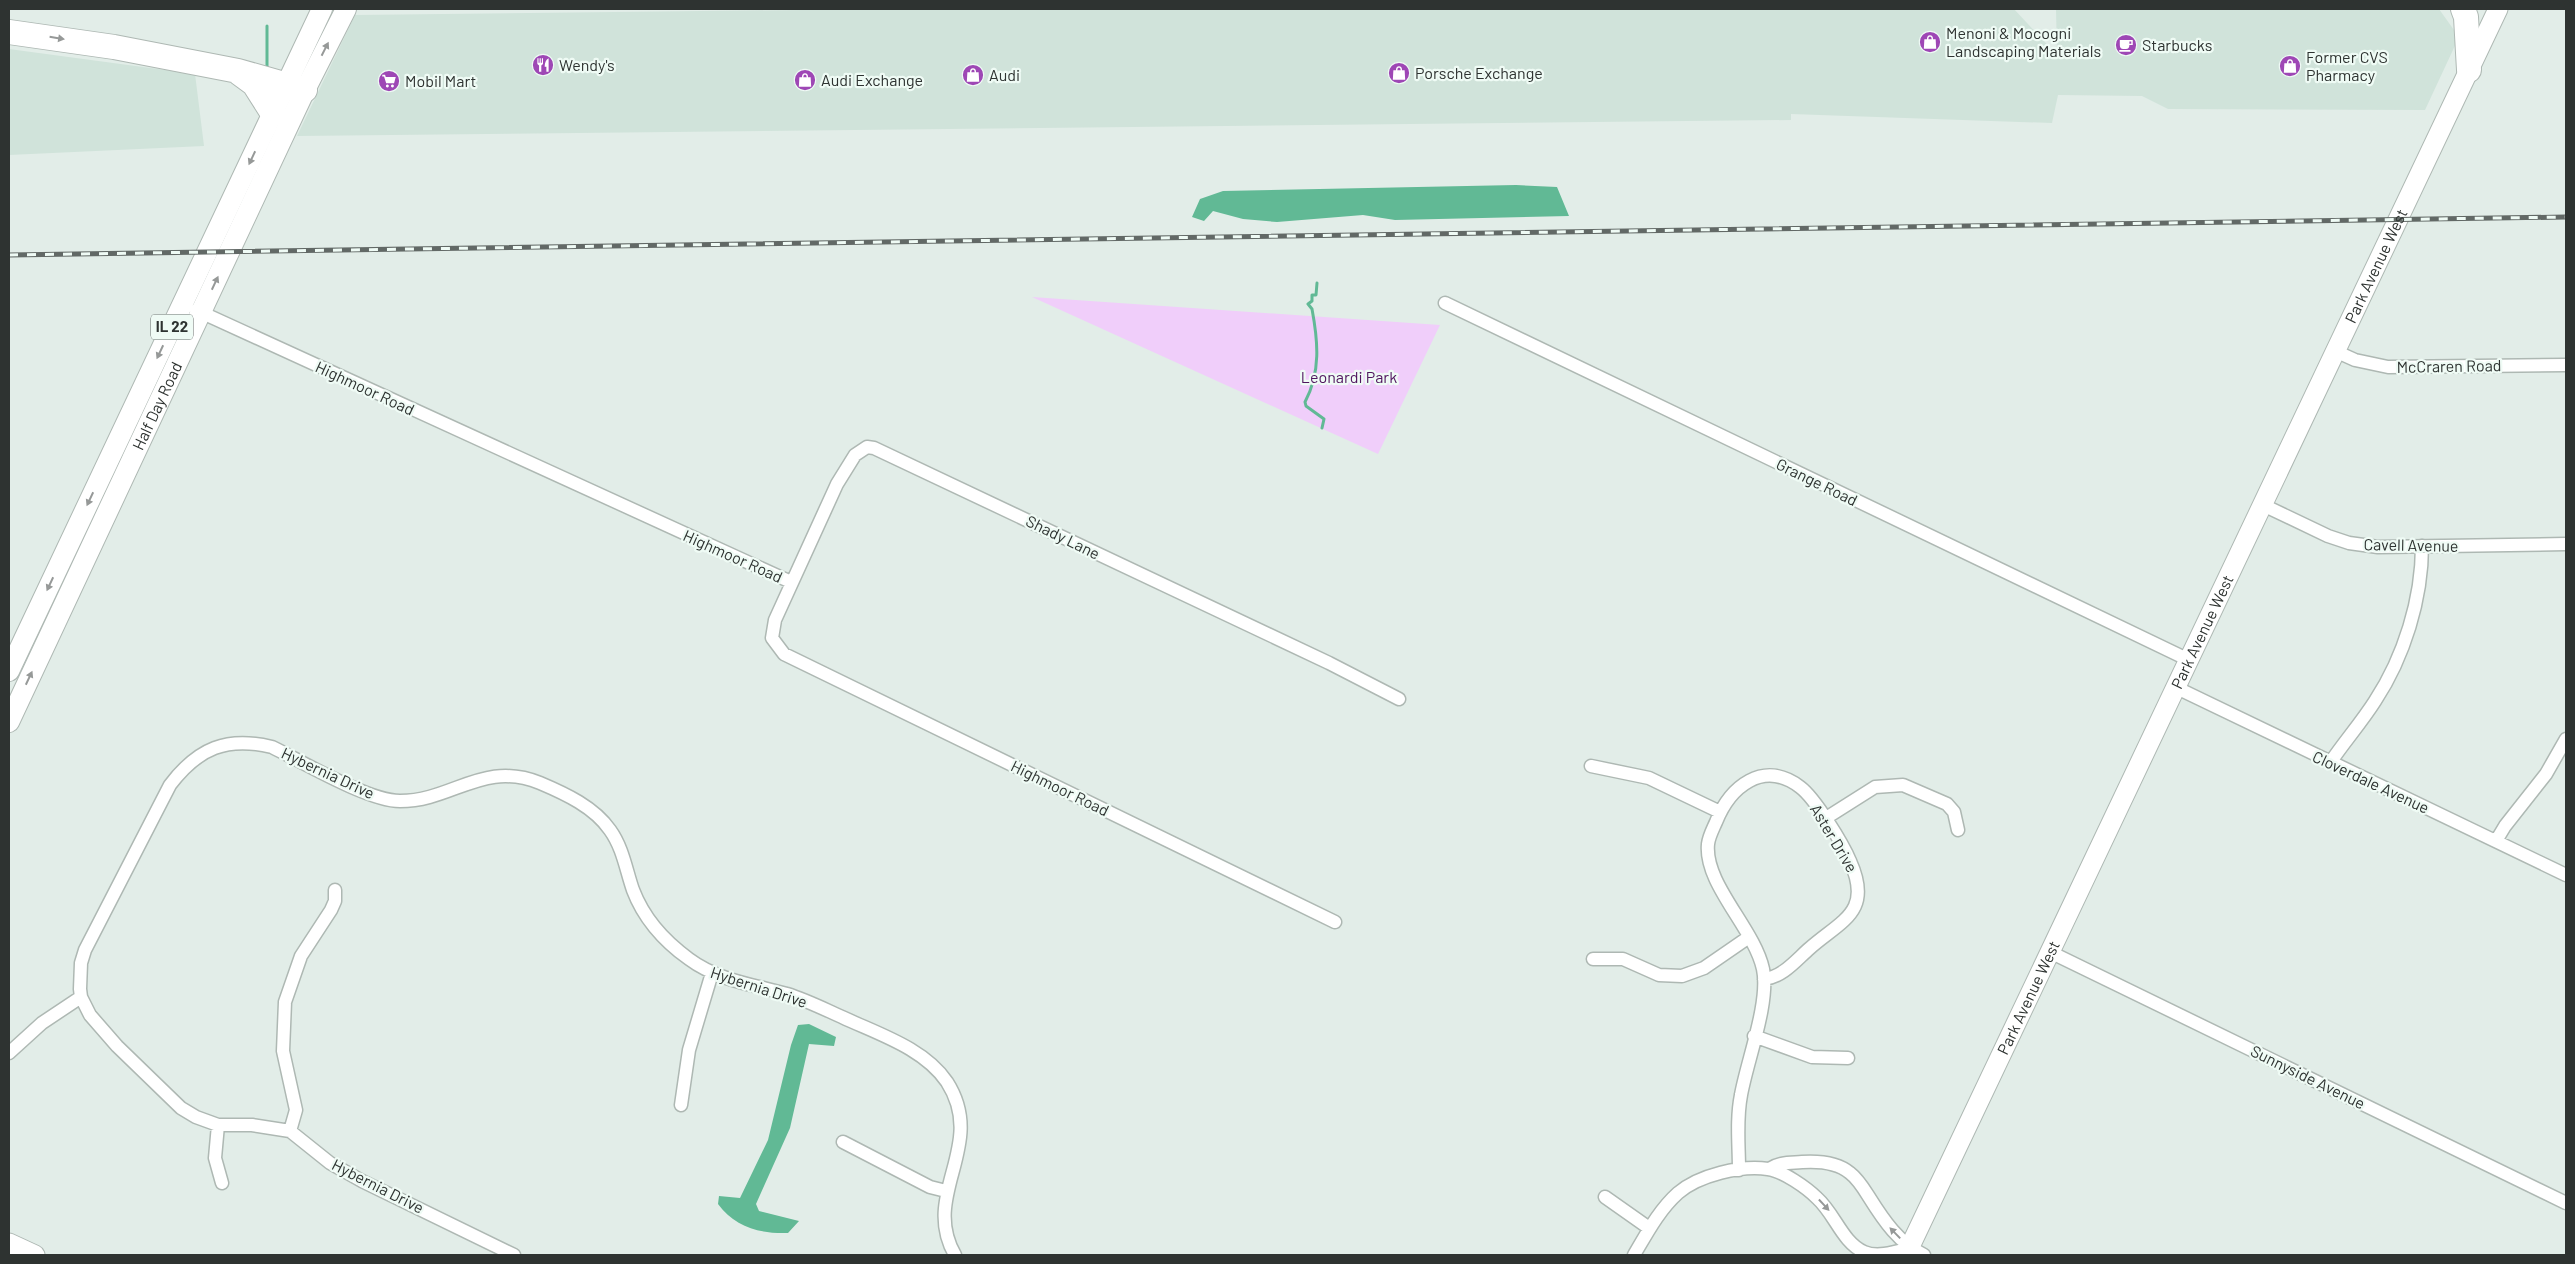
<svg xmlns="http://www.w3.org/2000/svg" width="2575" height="1264" font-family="Barlow,sans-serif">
<rect width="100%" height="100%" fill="#e2ede8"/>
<path fill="#d0e3da" d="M884 9H2014L2057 55 2056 9H2439L2459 37 2425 110 2168 109 2142 96 2058 95 2052 123 1791 114V120L297 136 355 15Z
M9 49 195 74 204 146 9 155Z"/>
<path fill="#f0cefa" d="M1032 297 1440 325 1378 454Z"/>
<path fill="#61b995" d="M1516 185 1557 187 1569 216 1395 220 1363 215 1277 222 1243 219 1213 211 1204 221 1192 217 1200 199 1223 191Z
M809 1024 836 1037 834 1046 809 1044 790 1128 756 1204 759 1211 799 1221 788 1233C760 1234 735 1227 718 1204L719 1196 740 1198 768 1140 791 1045 798 1025Z"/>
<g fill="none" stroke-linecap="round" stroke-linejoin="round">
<path stroke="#61b995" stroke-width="3" d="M267 26V69
M1317 283 1316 295H1312V301L1308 304 1312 309C1318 341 1321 372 1305 402L1306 406 1324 419 1322 428"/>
<g stroke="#aeb8b3" stroke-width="15">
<path id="street" d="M1445 303 2189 660
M196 310 791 582
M2335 351 2355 360 2388 367 2566 365
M2263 505 2328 536 2349 543 2378 547 2566 544
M2177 688 2566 875
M2330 763C2344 742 2361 723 2375 701 2404 657 2422 599 2422 546
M1591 766 1649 778 1720 812
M1826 818 1875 787 1903 785 1947 804 1954 812 1958 830
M2496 841 2505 826 2546 774 2566 739
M1335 922 784 654 772 638 775 620 837 484 855 455 867 447 874 448 1329 663 1399 699
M2050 952 2566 1203
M1593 959H1623L1659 975 1682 976 1704 968 1749 937
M1754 1036 1812 1057 1848 1058
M9 1053 42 1023 81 997
M681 1105 689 1050 712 973
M218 1125 215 1158 222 1183
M290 1131 296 1110 283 1051 285 1002 301 956 331 910 335 901V890
M843 1142 930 1187 946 1191
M1769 1169C1780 1162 1789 1163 1802 1162 1818 1161 1837 1162 1850 1173 1858 1179 1864 1189 1869 1197 1884 1221 1899 1243 1924 1255
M1739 1170C1739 1145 1736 1120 1741 1095 1747 1061 1770 1002 1763 969 1754 928 1704 884 1708 844 1709 836 1713 829 1716 822 1730 787 1763 759 1800 787 1815 798 1843 844 1850 861 1873 912 1842 920 1810 948 1796 960 1783 977 1764 979
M1605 1197 1649 1228
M514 1255 362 1181 330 1163 290 1131 252 1125H218L196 1117 181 1108 117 1046 90 1015 81 997 80 989 81 963 85 950 170 785C198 748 227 736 272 747 303 762 368 801 400 801 453 801 483 760 540 783 566 794 594 807 610 830 623 848 626 870 633 890 644 919 664 941 689 959 717 980 754 985 787 994 806 1000 824 1009 842 1017 878 1034 924 1048 947 1082 988 1146 920 1194 955 1255
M1634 1255C1647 1233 1659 1210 1678 1193 1699 1175 1741 1165 1768 1169 1783 1171 1807 1188 1817 1198 1835 1214 1842 1242 1864 1252 1878 1258 1895 1252 1909 1248"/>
</g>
<g stroke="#aeb8b3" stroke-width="21">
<g id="secondary">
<path d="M9 1243 35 1255"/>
<path id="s1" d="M1906 1255 2498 9"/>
</g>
</g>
<g stroke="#aeb8b3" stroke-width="22">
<g id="primary">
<path d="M9 671 322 9"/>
<path id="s2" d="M9 722 305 90 346 9"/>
</g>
</g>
<g stroke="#aeb8b3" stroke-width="26">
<path id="highway" d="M2463 9 2466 17 2469 70
M9 32 114 47 238 71 305 90
M239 73 254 84 273 114"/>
</g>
<use href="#street" stroke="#fff" stroke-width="12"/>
<use href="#secondary" stroke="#fff" stroke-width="19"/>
<use href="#primary" stroke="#fff" stroke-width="20"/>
<use href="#highway" stroke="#fff" stroke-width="24"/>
<g stroke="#626966" stroke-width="5">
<path id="rail" d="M9 255 2566 217"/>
</g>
<use href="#rail" stroke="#effbf5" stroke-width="3" stroke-dasharray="9" stroke-linecap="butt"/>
</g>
<defs><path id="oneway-solid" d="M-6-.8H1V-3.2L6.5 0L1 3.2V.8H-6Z" transform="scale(1.25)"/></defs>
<g fill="#969998">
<use href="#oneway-solid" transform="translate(57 38) rotate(9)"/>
<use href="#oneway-solid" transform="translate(325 49) rotate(-63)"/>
<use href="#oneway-solid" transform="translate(252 158) rotate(115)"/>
<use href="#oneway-solid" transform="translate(215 283) rotate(-65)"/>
<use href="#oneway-solid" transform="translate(160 352) rotate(115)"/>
<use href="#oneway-solid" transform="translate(90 499) rotate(115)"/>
<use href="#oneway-solid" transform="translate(50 584) rotate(115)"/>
<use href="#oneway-solid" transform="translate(29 678) rotate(-65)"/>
<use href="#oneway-solid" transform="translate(1824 1205) rotate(47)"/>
<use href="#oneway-solid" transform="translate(1895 1233) rotate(-134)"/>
</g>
<defs>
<g id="shop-disc" transform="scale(1.125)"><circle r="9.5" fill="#9e47b5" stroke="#effbf5"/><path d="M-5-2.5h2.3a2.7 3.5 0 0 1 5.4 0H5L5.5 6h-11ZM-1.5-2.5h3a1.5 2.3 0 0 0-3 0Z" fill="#fff"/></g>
<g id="cafe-disc" transform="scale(1.125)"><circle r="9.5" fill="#9e47b5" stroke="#effbf5"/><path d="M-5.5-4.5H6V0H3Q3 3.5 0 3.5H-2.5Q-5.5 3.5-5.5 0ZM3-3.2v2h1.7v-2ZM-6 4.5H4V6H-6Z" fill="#fff"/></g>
<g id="restaurant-disc" transform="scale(1.125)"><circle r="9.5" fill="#9e47b5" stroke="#effbf5"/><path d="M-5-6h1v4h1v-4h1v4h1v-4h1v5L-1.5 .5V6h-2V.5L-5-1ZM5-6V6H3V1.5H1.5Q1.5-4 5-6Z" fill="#fff"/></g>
<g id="supermarket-disc" transform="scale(1.125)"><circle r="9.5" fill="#9e47b5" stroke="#effbf5"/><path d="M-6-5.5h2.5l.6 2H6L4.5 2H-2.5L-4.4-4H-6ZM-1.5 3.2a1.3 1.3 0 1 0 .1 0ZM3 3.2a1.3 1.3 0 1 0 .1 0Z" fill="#fff"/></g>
</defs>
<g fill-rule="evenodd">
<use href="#shop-disc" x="1930" y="42"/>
<use href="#cafe-disc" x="2126" y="45"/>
<use href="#restaurant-disc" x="543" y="65"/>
<use href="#shop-disc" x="2290" y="66"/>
<use href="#shop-disc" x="1399" y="73"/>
<use href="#shop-disc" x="973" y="75"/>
<use href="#shop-disc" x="805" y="80"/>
<use href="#supermarket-disc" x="389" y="81"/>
</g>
<g text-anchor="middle" stroke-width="4.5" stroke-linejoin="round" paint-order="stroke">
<rect fill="#effbf5" stroke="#686f6c" stroke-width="1" x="151" y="314.5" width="42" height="25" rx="4"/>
<g font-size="15" font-weight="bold" fill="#2e3331">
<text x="172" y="332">IL 22</text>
</g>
<g font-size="16" fill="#2e3331" stroke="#effbf5" text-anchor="start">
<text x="1946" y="39">Menoni &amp; Mocogni<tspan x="1946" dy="18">Landscaping Materials</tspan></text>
<text x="2142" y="51">Starbucks</text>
<text x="2306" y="63">Former CVS<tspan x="2306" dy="18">Pharmacy</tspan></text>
<text x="559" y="71">Wendy's</text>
<text x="1415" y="79">Porsche Exchange</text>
<text x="989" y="81">Audi</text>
<text x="821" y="86">Audi Exchange</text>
<text x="405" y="87">Mobil Mart</text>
</g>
<g font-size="16" fill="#2e3331" stroke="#effbf5">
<text dy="6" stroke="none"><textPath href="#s1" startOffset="1095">Park Avenue West</textPath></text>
<text transform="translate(2449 366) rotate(-1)" y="6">McCraren Road</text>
<text transform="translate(365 388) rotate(25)" y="6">Highmoor Road</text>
<text dy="6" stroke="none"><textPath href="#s2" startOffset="349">Half Day Road</textPath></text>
<text transform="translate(1817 482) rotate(26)" y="6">Grange Road</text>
<text transform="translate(1063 537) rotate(26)" y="6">Shady Lane</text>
<text transform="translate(2411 545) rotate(1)" y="6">Cavell Avenue</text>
<text transform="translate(733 556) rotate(24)" y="6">Highmoor Road</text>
<text dy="6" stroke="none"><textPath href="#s1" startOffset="690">Park Avenue West</textPath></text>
<text transform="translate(328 773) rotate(25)" y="6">Hybernia Drive</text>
<text transform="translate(2371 782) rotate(25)" y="6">Cloverdale Avenue</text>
<text transform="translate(1060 788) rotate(26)" y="6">Highmoor Road</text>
<text transform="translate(1834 838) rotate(59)" y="6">Aster Drive</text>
<text transform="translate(759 987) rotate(18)" y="6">Hybernia Drive</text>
<text dy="6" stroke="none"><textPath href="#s1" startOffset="285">Park Avenue West</textPath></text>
<text transform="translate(2308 1077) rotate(26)" y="6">Sunnyside Avenue</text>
<text transform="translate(378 1186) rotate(27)" y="6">Hybernia Drive</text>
</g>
<g font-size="16" fill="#50155f" stroke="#effbf5">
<text x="1349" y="383">Leonardi Park</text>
</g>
</g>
<rect width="2575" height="1264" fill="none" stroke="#2e3331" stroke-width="20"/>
</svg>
